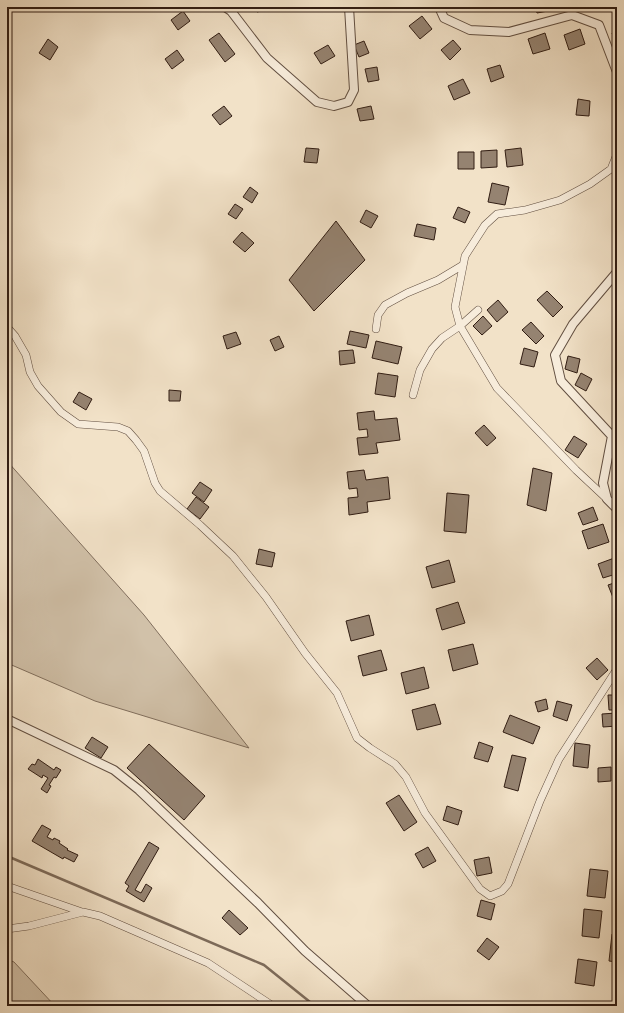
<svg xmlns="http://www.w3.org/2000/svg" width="624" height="1013" font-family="'EB Garamond',serif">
<rect width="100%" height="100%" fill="#f2e2c8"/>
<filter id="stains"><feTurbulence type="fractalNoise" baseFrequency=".005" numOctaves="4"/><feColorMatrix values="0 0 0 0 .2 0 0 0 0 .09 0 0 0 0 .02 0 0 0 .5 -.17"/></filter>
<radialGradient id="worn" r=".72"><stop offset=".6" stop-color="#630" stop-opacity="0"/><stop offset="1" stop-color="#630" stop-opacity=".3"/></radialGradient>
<path fill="#d1c1a9" stroke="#816f5e" d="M7 461 144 615 249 748 95 701 7 663Z
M7 959 14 962 55 1006H7Z"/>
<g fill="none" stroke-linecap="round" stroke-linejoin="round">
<path stroke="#7d6b5a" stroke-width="2.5" d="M7 856 264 965 315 1006"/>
</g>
<path fill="#958371" stroke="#311d13" d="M256 7H268L269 9 257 12Z
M535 7H547L548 11 537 13Z
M183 11 190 21 178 30 171 20Z
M422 16 432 29 420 39 409 26Z
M580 29 585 44 569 50 564 35Z
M617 31V45L616 46 612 33Z
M219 33 235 54 225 62 209 40Z
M545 33 550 49 533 54 528 39Z
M48 39 58 47 50 60 39 53Z
M453 40 461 49 450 60 441 50Z
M364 41 369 53 359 57 354 45Z
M328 45 335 56 321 64 314 53Z
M177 50 184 60 172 69 165 59Z
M500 65 504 77 491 82 487 69Z
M377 67 379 80 368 82 365 69Z
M463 79 470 93 454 100 448 86Z
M578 99 590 101 589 116 576 115Z
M224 106 232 116 220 125 212 115Z
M371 106 374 119 360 121 357 109Z
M306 148 319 149 317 163 304 162Z
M521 148 523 165 507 167 505 150Z
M497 150V167L481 168V151Z
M458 152H474V169H458Z
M492 183 509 187 505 205 488 202Z
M250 187 258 193 252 203 243 197Z
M235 204 243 209 236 219 228 214Z
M458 207 470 212 465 223 453 218Z
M366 210 378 216 371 228 360 222Z
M336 221 365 260 314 311 289 280Z
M417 224 436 228 434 240 414 236Z
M242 232 254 243 245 252 233 242Z
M547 291 563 307 553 317 537 300Z
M498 300 508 312 497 322 487 310Z
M483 316 492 326 482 335 473 326Z
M531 322 544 336 536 344 522 330Z
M350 331 369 335 366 348 347 344Z
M236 332 241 344 227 349 223 336Z
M279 336 284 347 275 351 270 340Z
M376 341 402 347 398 364 372 358Z
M524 348 538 352 534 367 520 364Z
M353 350 355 363 340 365 339 351Z
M568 356 580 359 577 373 565 369Z
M378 373 398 376 395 397 375 394Z
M581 373 592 379 586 391 575 385Z
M169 390 181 391 180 401H169Z
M79 392 92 399 86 410 73 402Z
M374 411 375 420 397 418 400 440 376 443 378 453 359 455 357 438 368 437 367 429 359 430 357 413Z
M484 425 496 438 487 446 475 433Z
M574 436 587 444 578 458 565 450Z
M533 468 552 473 546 511 527 505Z
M364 470 366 480 388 477 390 499 367 502 368 512 349 515 348 498 358 497 357 488 349 489 347 472Z
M200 482 212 490 204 502 192 493Z
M447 493 469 495 466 533 444 531Z
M196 497 209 507 200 519 187 509Z
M593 507 598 520 583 525 578 513Z
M603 524 609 542 588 549 582 531Z
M259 549 275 553 272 567 256 564Z
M617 557V578L616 574 603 578 598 564Z
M449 560 455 582 432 588 426 567Z
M617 582V599L614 600 608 585Z
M458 602 465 623 442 630 436 609Z
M369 615 374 635 351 641 346 621Z
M473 644 478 664 453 671 448 650Z
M381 650 387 670 363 676 358 656Z
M597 658 608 670 597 680 586 668Z
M424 667 429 688 406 694 401 673Z
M608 695H617V710H609Z
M546 699 548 709 538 712 535 702Z
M557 701 572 705 567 721 553 716Z
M435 704 441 724 417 730 412 710Z
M616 713 617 726 603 727 602 714Z
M510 715 540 727 533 744 503 732Z
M92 737 108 747 101 758 85 748Z
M479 742 493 747 488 762 474 758Z
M575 743 590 745 588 768 573 766Z
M149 744 205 796 184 820 127 768Z
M512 755 526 758 518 791 504 787Z
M38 759 54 770 56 767 61 770 56 778 54 777 49 785 51 786 47 793 41 789 48 778 43 775 42 778 28 769 32 764 35 765Z
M611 767V781L598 782V768Z
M399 795 417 822 404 831 386 803Z
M447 806 462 811 458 825 443 820Z
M42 825 51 830 47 837 53 840 54 838 60 841 59 843 68 849 67 850 78 855 74 862 64 857 63 859 32 841Z
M149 842 159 848 135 890 141 893 146 884 152 888 144 902 126 891 129 886 125 883Z
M428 847 436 861 423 868 415 854Z
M489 857 492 873 477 876 474 860Z
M590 869 608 871 605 898 587 896Z
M617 892V918L614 917Z
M481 900 495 904 491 920 477 916Z
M584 909 602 911 599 938 582 936Z
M229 910 248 928 240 935 222 918Z
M612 934 617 935V962L609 961Z
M487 938 499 947 489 960 477 951Z
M578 959 597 962 594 986 575 983Z"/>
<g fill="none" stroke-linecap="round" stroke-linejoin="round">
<g stroke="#614e40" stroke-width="8">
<path id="minor" d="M7 327 15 336 26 355 30 372 38 386 61 412 78 424 118 427 128 431 136 440 144 451 155 483 160 491 200 525 233 556 266 597 305 653 337 693 357 738 370 748 395 764 406 777 425 813 467 871 480 889 490 896 502 891 508 884 540 801 559 759 617 669
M376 329 378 315 385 305 407 293 438 280 463 265
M413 395 420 370 432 349 442 338 460 326 478 310
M607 499 576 470 497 388 460 326 455 307 465 256 485 225 497 214 525 210 560 200 590 184 611 169 617 154
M7 886 82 912
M7 929 29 926 83 912 100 916 208 963 273 1006"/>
</g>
<g stroke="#614e40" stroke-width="10">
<path id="tertiary" d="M225 7 231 11 267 58 317 102 334 106 348 102 354 90 349 7
M439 7 444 18 470 30 509 32 572 15 599 25 617 72
M617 272 573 324 555 355 561 381 612 436 603 483 607 499 617 509
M7 719 114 770 139 790 258 903 305 951 368 1006"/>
</g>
<use href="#minor" stroke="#f7ecdb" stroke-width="7"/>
<use href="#tertiary" stroke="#f7ecdb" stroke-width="8"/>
</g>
<rect width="624" height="1013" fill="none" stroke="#f2e2c8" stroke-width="24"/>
<rect x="8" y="8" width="608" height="997" fill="none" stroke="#311d13" stroke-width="2"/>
<rect x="12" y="12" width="600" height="989" fill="none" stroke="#311d13"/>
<rect width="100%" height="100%" filter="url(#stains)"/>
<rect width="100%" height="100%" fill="url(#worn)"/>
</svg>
